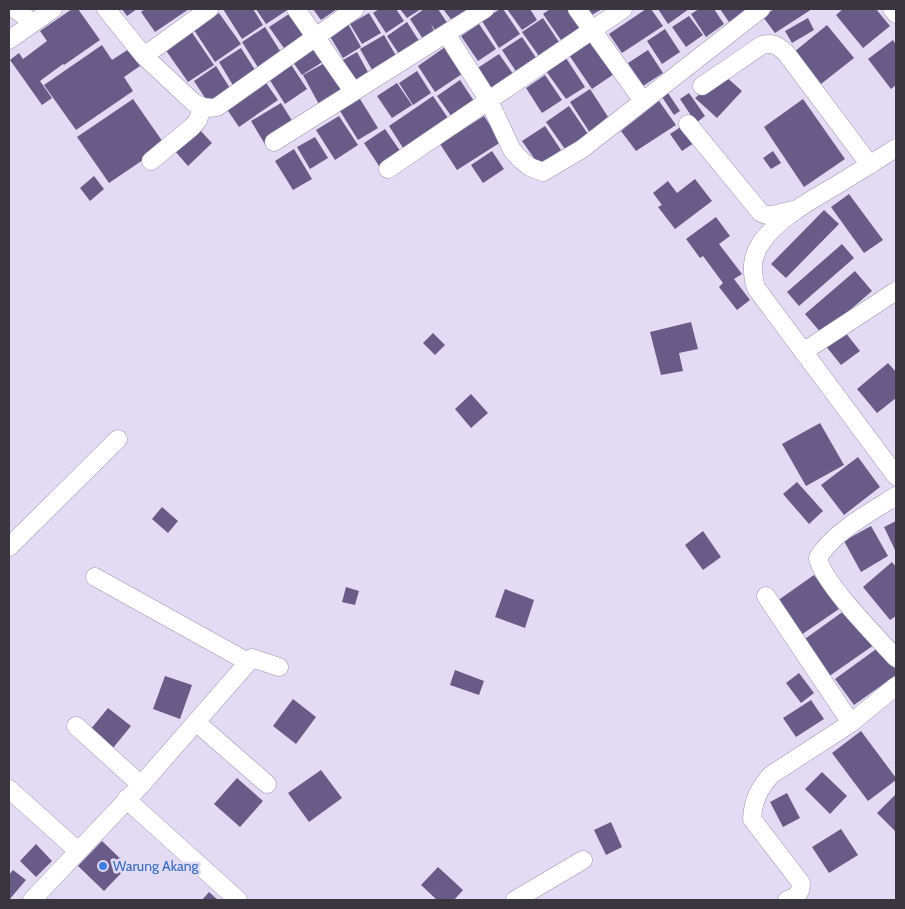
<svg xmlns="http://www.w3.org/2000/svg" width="905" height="909" font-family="Cabin,sans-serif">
<rect width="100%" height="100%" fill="#e3daf4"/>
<path fill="#695b87" d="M72 9H78L100 40 64 65 63 64 40 81 52 98 42 105 10 60 19 53 23 59 47 41 40 31Z
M122 9H137L127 16Z
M145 9H189L155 32 141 12Z
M223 9H253L263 25 242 39Z
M256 9H289L266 24Z
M313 9H337L321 20Z
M379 9H396L404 21 386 33 373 13Z
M400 9H421L407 18Z
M424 9H438L452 30 440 38 431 24 434 31 423 39 410 19Z
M443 9H470L453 22Z
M500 9H503L520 34 499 48 482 21Z
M507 9H530L537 20 522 30Z
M550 9H574L586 27 563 43 543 14Z
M583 9H602L590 16Z
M646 9H651L663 26 622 53 609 34Z
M658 9H689L668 24Z
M699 9H714L724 24 706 37 691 14Z
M720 9H748L729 22Z
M774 9H812L775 33 763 17Z
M843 9H876L890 26 863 48 836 15Z
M292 12 308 36 286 51 269 27Z
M219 13 241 44 215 62 194 30Z
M369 13 381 33 362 44 350 24Z
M689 16 703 35 686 47 672 27Z
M543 18 561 45 541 59 522 32Z
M808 18 814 30 792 43 785 31Z
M347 22 361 47 343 58 328 33Z
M407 22 421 44 401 57 387 36Z
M479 24 496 49 478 61 461 36Z
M827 25 854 58 821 84 794 52Z
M265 27 282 54 259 69 242 42Z
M665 29 680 52 662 64 647 41Z
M191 31 214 65 188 82 165 49Z
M384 35 398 59 374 73 360 49Z
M522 37 539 62 519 76 502 50Z
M594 38 617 72 592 89 569 55Z
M893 40 896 45V85L891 89 868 59Z
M315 41 327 59 302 75 290 58Z
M102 45 112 60 129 49 140 66 124 77 133 91 76 130 44 85Z
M448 45 465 72 435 92 418 66Z
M241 48 257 73 234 87 219 62Z
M648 50 663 73 643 86 628 63Z
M357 52 369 74 356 82 343 60Z
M499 54 516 78 493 94 476 69Z
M566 58 585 87 566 99 546 71Z
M288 60 307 89 285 104 266 74Z
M330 60 349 93 321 108 303 75Z
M216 66 233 93 211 107 194 81Z
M417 71 431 93 413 105 399 83Z
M545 75 562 100 542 113 526 88Z
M724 75 742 91 717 118 695 98Z
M262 77 278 100 239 127 224 105Z
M460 80 476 104 454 120 437 96Z
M397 83 412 105 392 118 377 96Z
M590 89 612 123 592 136 570 102Z
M668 93 680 111 674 115 662 97Z
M689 93 705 116 696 123 680 99Z
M433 96 450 121 405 151 389 126Z
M133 99 165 145 109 183 77 137Z
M360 99 378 128 358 140 340 111Z
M803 99 845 159 804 187 764 127Z
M659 101 676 125 636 151 621 131Z
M281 103 296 127 266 146 251 121Z
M569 106 590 137 567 152 546 122Z
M339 116 358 145 335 160 316 130Z
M484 116 501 142 457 170 440 144Z
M545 126 561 150 539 165 522 141Z
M682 126 694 143 682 151 670 134Z
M198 128 212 143 188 166 174 150Z
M385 129 403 155 381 169 364 143Z
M315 137 328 158 310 169 297 147Z
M294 149 312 179 293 190 275 161Z
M492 151 504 169 483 183 471 165Z
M773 151 781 163 771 169 763 158Z
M94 176 104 189 90 201 80 188Z
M695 179 712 201 675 229 658 207 662 205 653 193 668 181 677 193Z
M849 194 883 240 864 253 831 207Z
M824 210 839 224 786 278 771 264Z
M716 217 730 236 719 244 742 274 734 279 750 300 737 310 719 287 723 283 703 256 700 258 686 239Z
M842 244 854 258 799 306 787 292Z
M855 271 872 291 822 334 805 314Z
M691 322 698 349 679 353 683 371 661 375 650 332Z
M845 332 860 351 841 365 825 345Z
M433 333 445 345 435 355 423 343Z
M888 363 896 372V398L877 413 857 389Z
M471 394 488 413 471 428 455 409Z
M820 423 844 465 806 486 782 444Z
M858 457 880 487 844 515 821 485Z
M797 482 823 511 809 524 783 494Z
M162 507 178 521 168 533 152 519Z
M896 521V552L884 527Z
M871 526 888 556 861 572 844 541Z
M703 531 721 557 703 570 685 545Z
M892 562 896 567V616L890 620 863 587Z
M814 575 839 609 801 635 777 601Z
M346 587 359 591 355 605 342 602Z
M505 589 534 600 525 628 495 617Z
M848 608 874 645 828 677 802 641Z
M879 647 896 670V675L854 705 835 679Z
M455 670 484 681 479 695 450 685Z
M799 673 814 693 801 703 786 683Z
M165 676 192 685 180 719 153 709Z
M293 699 316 717 296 744 273 726Z
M811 700 824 719 796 737 783 718Z
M108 708 131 726 113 748 90 730Z
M861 731 896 778V780L868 801 832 753Z
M321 770 342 798 309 822 288 793Z
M822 772 847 796 830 814 805 789Z
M237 778 263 801 240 827 214 804Z
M787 793 800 818 783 827 770 802Z
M896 794V832L877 813Z
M611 822 622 847 606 855 594 830Z
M841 829 858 855 829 873 812 847Z
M102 841 128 866 104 891 78 866Z
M36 844 52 861 36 877 20 861Z
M438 867 463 890 454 900H437L421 885Z
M13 870 26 880 9 900V875Z
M209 892 218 900H202Z"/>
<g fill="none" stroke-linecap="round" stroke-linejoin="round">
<g stroke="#9e95ae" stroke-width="19">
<path id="minor" d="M15 9 33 23
M106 9 144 56 193 102C201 107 207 109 217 107L355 9
M296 9 353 91
M577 9 643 101
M892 9 896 14
M447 35 489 101 512 150 521 160 530 167 543 172 582 149 761 9
M9 40 53 9
M144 56 209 9
M702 86 762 45C774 42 778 46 786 53L870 165
M688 124 761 213C770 218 783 212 793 210
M274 142 485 9
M896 148C874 162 852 176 830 189 806 203 780 218 763 240 751 256 751 271 756 288L896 476
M151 161 192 127 198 120 202 107
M388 169 623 9
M803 352 896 291
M896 496C872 511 832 533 818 558 823 583 877 637 896 658
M9 547 118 439
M95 577 248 662
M766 596 851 723
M196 722 267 784
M76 726 141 785
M9 789 78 851
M126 799 238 900
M32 900 141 785 252 658 279 667
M515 900 583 860
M787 900C797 896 801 894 801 883L752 819C753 800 759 789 771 775L851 723 896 686"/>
</g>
<use href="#minor" stroke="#fff" stroke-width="18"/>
</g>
<circle fill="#3f7fe0" stroke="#e3daf4" stroke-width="2" cx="103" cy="866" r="5"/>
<g text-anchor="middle" stroke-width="5" stroke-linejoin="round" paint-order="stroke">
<g font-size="14" fill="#366cbe" stroke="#e3daf4" text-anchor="start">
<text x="113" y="871">Warung Akang</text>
</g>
</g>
<rect width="905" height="909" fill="none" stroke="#3a3640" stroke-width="20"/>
</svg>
